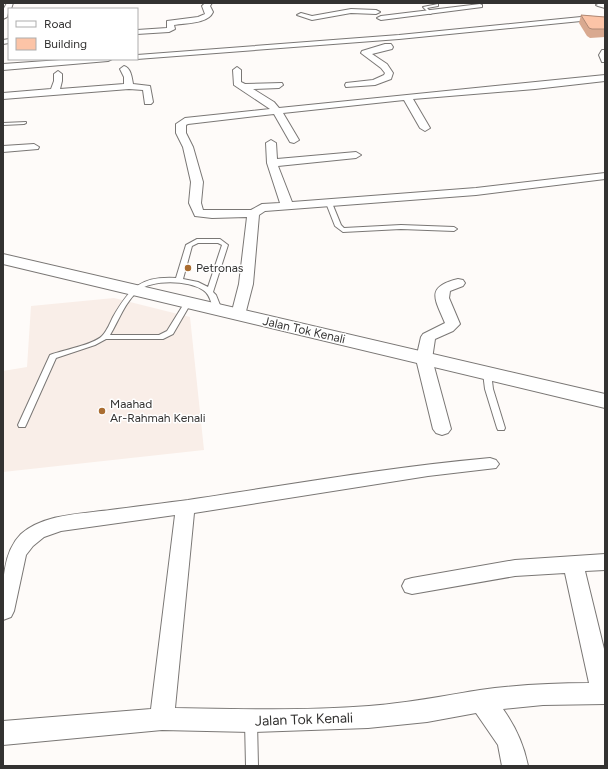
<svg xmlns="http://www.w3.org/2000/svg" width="608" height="769" font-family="Figtree,sans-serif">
<rect width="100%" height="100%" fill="#fefbf9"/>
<path fill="#f9eee8" d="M114 298 190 317 204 450 3 472V371L27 367 31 306Z"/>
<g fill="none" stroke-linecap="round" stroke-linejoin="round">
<g stroke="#7a7775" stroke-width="2">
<path id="lane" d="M438 4V6L427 8 432 13 430 14 423 7Z
M26 122V123L24 124 3 125V123Z
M329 201 332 203 341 225 344 228 401 225 454 227 457 229 454 231 401 229 343 232 335 226 326 203Z
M197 239H220L228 245 213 292 216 295 220 305 215 311H209L208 309 212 305C210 298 208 293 203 290 188 280 152 279 138 291 125 302 119 320 110 335H159L167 331 185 302H189L191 303 173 334 163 339H106L95 345 56 358 26 425 25 427H19L18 425 50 355C63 350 93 345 102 336 107 331 110 323 113 317 130 288 140 276 176 278L186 245ZM198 243H218L222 245 208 287 198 282 183 279 192 246Z
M484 371H490L491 373 493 389 505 428 504 430H498L497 428 485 389 483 373Z
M251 716 255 718 257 722 258 766H246L245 722 247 718Z"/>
</g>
<g stroke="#7a7775" stroke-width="2">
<path id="street" d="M7 3H13L11 9H9L7 17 3 19V10Z
M205 3H212L210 6 213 12C208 24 185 23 174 25L175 29 169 32 137 34V30L167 28V21L198 17 205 14 202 6Z
M600 3 605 4V8L598 6 596 5Z
M480 4 482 5V7L381 20 377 18 381 16Z
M351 9 376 10 380 12 376 14 351 13 312 20 297 15 301 13 312 16Z
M581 17H596L605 19V23L596 21H581L399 39 137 59H135H137V55L399 35Z
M9 39V43L3 44V40Z
M385 44H391L393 47 392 49 372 54 387 64 393 73 391 79 375 85 346 87 345 85 346 83 373 80 384 75 385 73 381 68 361 53 362 51Z
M602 50H605V62H602L599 55Z
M75 59H112L108 61 3 70V64Z
M124 66C131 68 132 78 133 84L150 86 153 102 151 104H145L143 90 129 89 3 99V93L51 89 54 81V74L58 71 62 74V81L60 89 124 84V77L120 69Z
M237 67 241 70V82L245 84 282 83 283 85 279 88 253 89 274 102 279 108 605 75V81L535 89 413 99 430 128 425 131 420 128 404 100 283 113 299 140 294 143 290 142 274 114 188 124 186 125V133L193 147 203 182 201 203 203 210H251L262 204 280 203 267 163 266 143 271 140 276 143 277 159 356 152 361 155 356 158 278 166 292 202 476 188 605 173V179L476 195 265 211 259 215 253 284 245 315 243 318 238 319 233 318 231 315 239 284 247 217 212 218 195 216 189 203 191 182 183 147 176 133V124L185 118 270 109 234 85 233 70Z
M34 144 39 147 38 149 3 152V146Z
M458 279 463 280 465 283 463 286 450 291 449 298 460 324 453 331 435 339 432 359 451 429 448 433 442 435 436 433 433 429 416 359 421 337 423 334 445 323C435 299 425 287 458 279Z
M490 458 496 460 499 464 496 468 428 476 194 513 175 708C240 709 305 711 369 706 407 703 443 696 480 690 516 685 553 683 589 683L565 573 515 576 412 594 405 592 402 586 405 580 412 578 515 560 605 554V570L585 571 605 653V704L543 705 503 709C515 726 524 745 528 766H502L498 745 476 713 427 722 368 728 251 732 162 730 3 745V721L151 709 175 515 61 531 44 537 33 546 26 555 14 611 11 617 3 620C3 592 0 555 21 534 44 514 80 514 110 510 136 507 162 503 188 500 288 485 389 467 490 458Z"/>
</g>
<g stroke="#7a7775" stroke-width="2">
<path id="primary" d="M3 254 605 394V408L3 264Z"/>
</g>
<use href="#lane" fill="#fff" fill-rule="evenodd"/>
<use href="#street" fill="#fff" fill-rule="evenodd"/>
<use href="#primary" fill="#fff" fill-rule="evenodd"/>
</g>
<path fill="#d9a990" d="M581 15 605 17V37L590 38 587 36 579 23Z"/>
<path fill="#fcc4a7" stroke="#b08975" d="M581 15 605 17V29H592L589 28Z"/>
<g fill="#aa6d31" stroke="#fff" stroke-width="1.5">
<circle cx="188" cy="268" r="4"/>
<circle cx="102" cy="411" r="4"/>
</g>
<g text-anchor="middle" stroke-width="3" stroke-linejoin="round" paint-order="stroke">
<g font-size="12" fill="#333231" stroke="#fff" text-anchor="start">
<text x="196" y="272">Petronas</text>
<text x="110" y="408">Maahad<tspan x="110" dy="14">Ar-Rahmah Kenali</tspan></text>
</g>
<g font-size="12" fill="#333231" stroke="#fff">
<text transform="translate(304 330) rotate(13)" y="4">Jalan Tok Kenali</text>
</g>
<g font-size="14" fill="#333231" stroke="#fff">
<text transform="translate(304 719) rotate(-2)" y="5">Jalan Tok Kenali</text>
</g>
</g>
<rect width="608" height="769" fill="none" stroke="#333231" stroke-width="8"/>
<rect x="8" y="8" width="130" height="52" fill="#ffffff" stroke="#adadad"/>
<rect x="16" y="21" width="20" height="6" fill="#ffffff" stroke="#adadad"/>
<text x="44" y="28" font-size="12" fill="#333231">Road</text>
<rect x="16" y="38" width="20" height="12" fill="#fcc4a7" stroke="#adadad"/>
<text x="44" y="48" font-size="12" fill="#333231">Building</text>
</svg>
